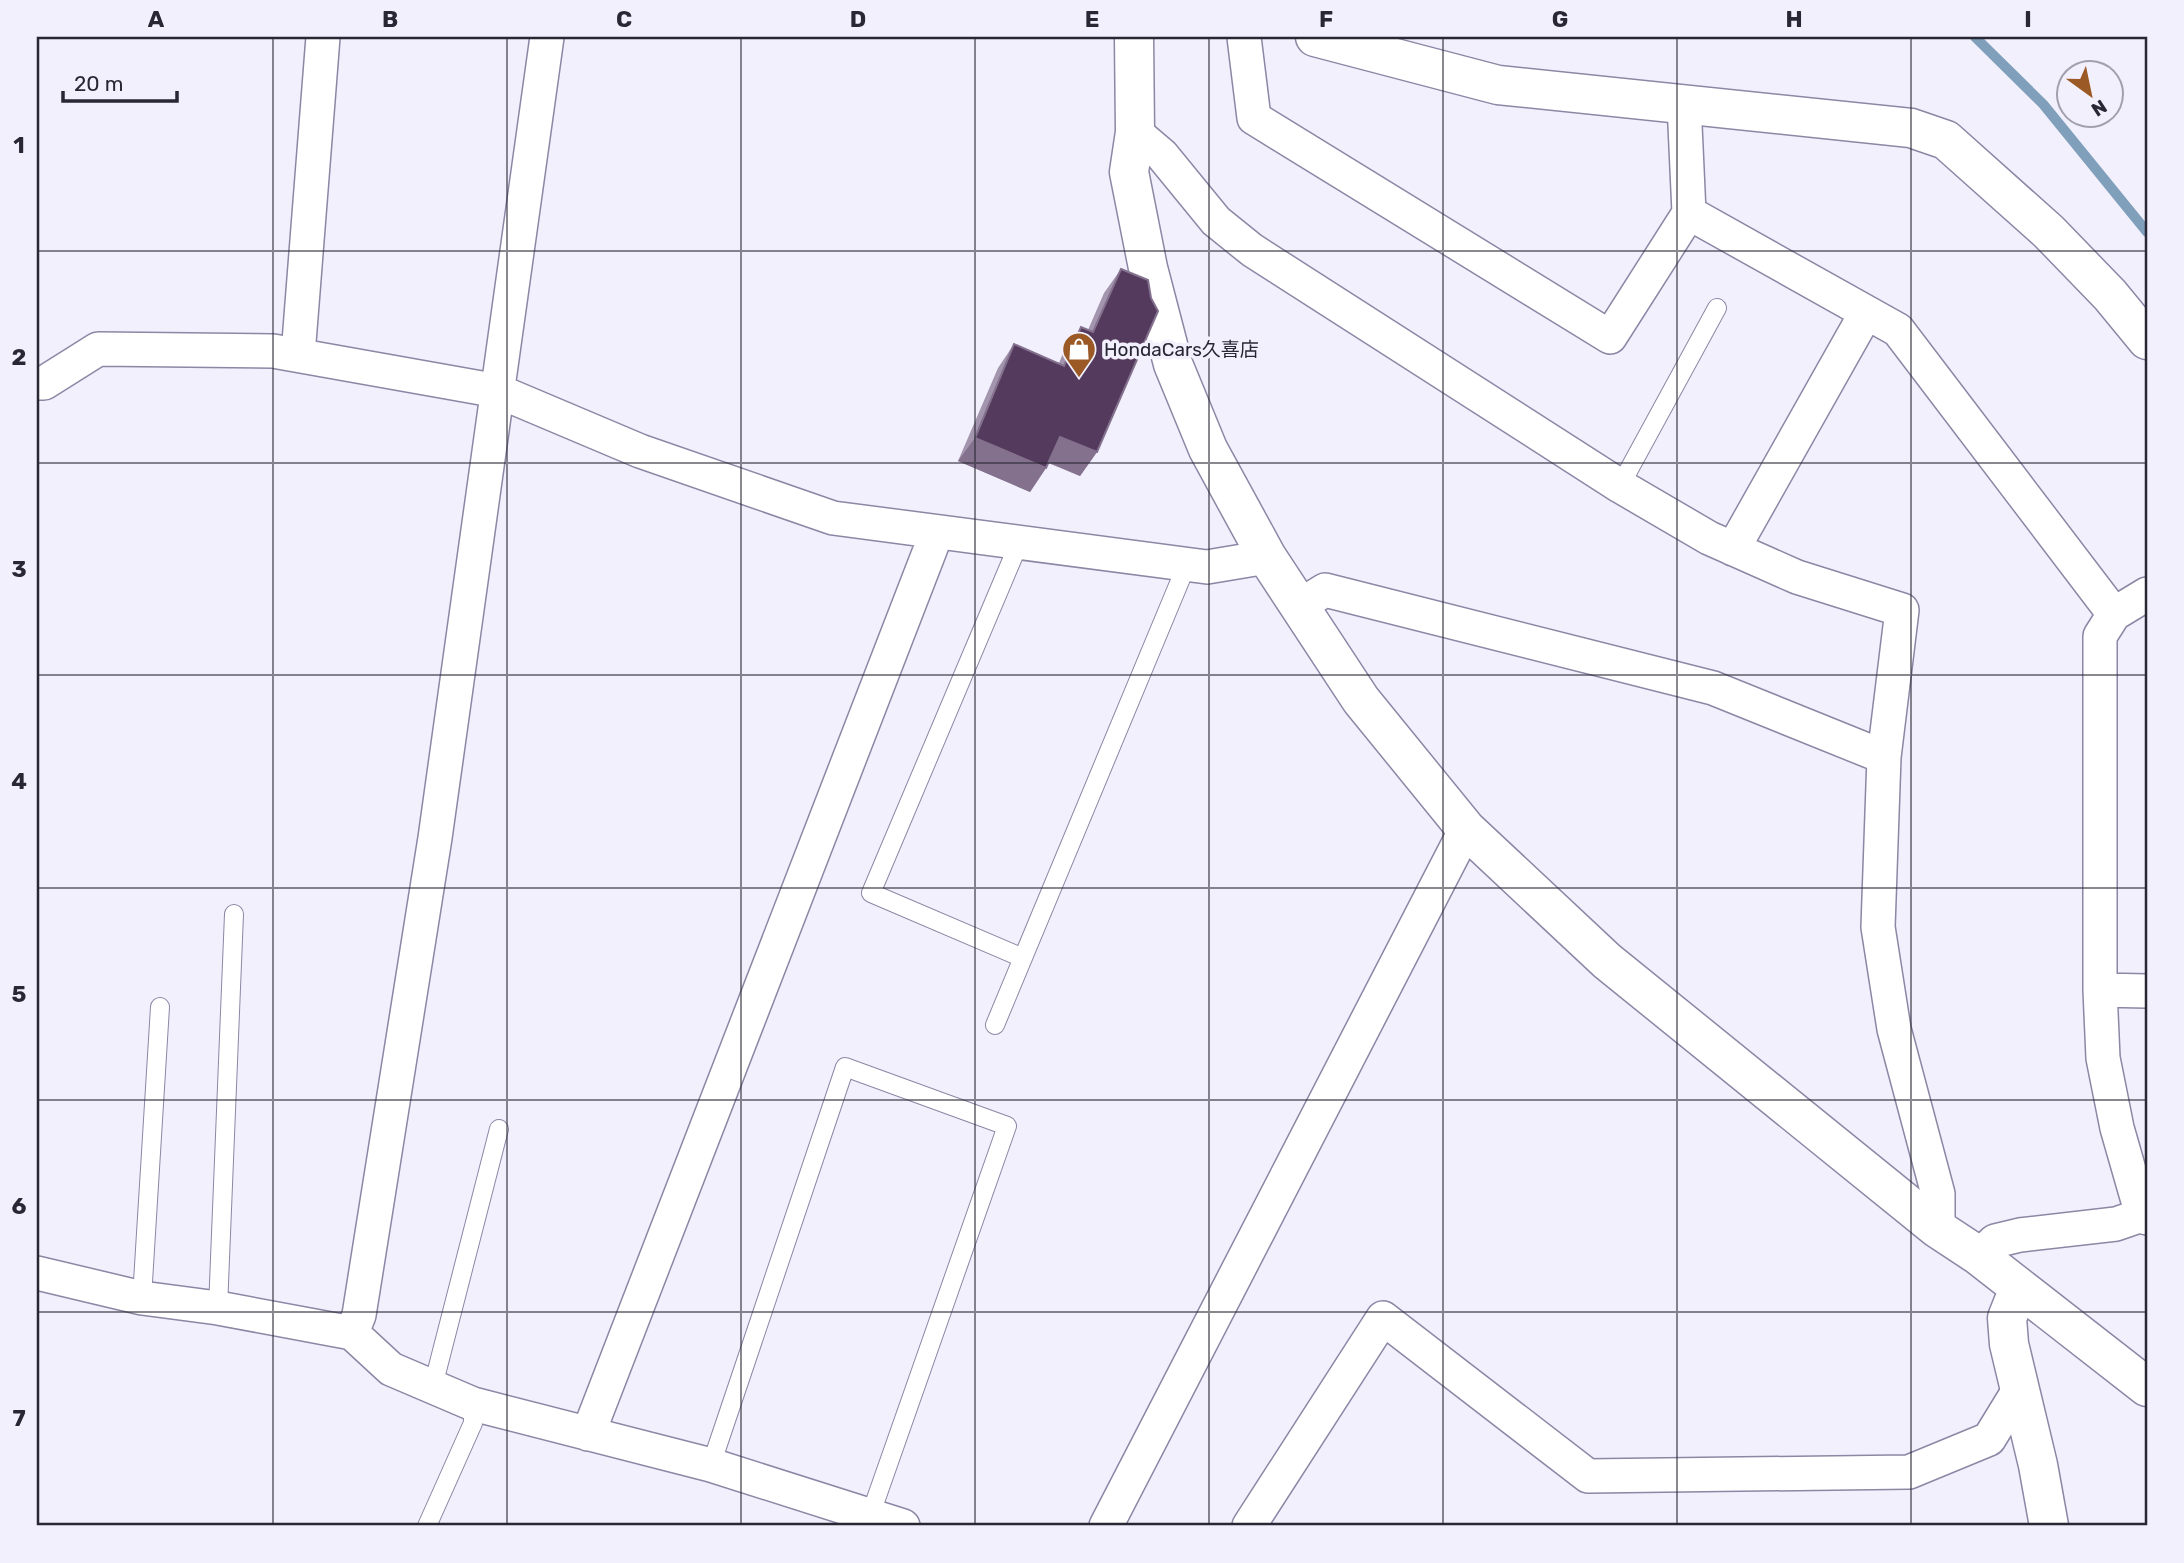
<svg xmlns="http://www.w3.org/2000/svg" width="2184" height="1563" font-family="Rubik,'Noto Sans JP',sans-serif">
<rect width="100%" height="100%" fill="#f2f0fd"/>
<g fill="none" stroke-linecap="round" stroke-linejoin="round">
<path stroke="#809fba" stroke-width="10" d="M1975 37 2043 104 2147 232"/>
<g stroke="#8b87a5" stroke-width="20">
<path id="service" d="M1620 486 1717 308
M1019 543 871 893 1023 958
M995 1025 1187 564
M142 1298 160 1007
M218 1308 234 914
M433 1386 499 1129
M711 1465 845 1067 1007 1126 870 1516
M427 1526 473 1423V1404"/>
</g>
<g stroke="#8b87a5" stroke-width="36">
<path id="minor" d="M1244 37 1254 118 1610 337 1689 213 1684 103
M1135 132 1162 155 1216 221 1252 250 1620 486 1709 538 1797 577 1902 610 1884 757 1878 927 1894 1029 1938 1194V1229
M1689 213 1898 330 2114 614 2100 636V990L2103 1058 2117 1128 2142 1215 2147 1218
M298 355 323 37
M37 383H44L98 349 273 351 498 391 640 451 833 518 1207 567 1267 557
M1733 549 1866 313
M1299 606 1325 590 1713 688 1884 757
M2114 614 2147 594
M2100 990 2147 991
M1979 1256 1995 1241 2020 1235 2116 1224 2142 1215
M37 1273 142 1298 218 1308 352 1333 391 1369 473 1404 711 1465 903 1526
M352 1333 359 1315 435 838 547 37
M588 1434 937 532
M1106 1526 1466 829
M1249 1526 1383 1318 1588 1476 1909 1472 1989 1439 2019 1390"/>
</g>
<g stroke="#8b87a5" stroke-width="41">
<path id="tertiary" d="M1134 37 1135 132 1129 172 1148 268 1173 364 1208 449 1267 557 1361 700 1466 829 1607 961 1938 1229 1979 1256 2147 1387
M1315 37 1498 85 1911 128 1946 140 2049 232 2110 295 2147 340
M2019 1288 2007 1318 2009 1344 2038 1465 2049 1526"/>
</g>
<use href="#service" stroke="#fff" stroke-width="18"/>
<use href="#minor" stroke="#fff" stroke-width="33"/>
<use href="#tertiary" stroke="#fff" stroke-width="38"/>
</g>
<path fill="#a395ad" d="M1121 269 1097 452 1080 476 1048 463 1046 468 1030 492 958 461 998 368 1014 344 1059 363 1064 351 1081 327 1088 330 1104 293Z"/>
<path fill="#83718d" d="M1060 437 1097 452 1080 476 1043 460Z
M975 438 1046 468 1030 492 958 461Z"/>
<path fill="#543a5d" stroke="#83718d" stroke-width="2" d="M1121 269 1148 280 1151 298 1158 311 1097 452 1060 437 1046 468 975 438 1014 344 1064 366 1081 327 1093 332Z"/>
<path fill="none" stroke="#292733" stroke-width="2" stroke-opacity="0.55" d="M273 37V1526M507 37V1526M741 37V1526M975 37V1526M1209 37V1526M1443 37V1526M1677 37V1526M1911 37V1526M37 251H2147M37 463H2147M37 675H2147M37 888H2147M37 1100H2147M37 1312H2147"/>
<defs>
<g id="shop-pin" transform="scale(1.75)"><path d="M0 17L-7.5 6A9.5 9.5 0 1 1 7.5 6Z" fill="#9a5925" stroke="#f2f0fd"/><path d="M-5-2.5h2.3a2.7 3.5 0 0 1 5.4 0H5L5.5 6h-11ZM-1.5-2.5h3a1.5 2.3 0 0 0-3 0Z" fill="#fff"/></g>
</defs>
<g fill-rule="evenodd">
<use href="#shop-pin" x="1079" y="349"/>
</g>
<g text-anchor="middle" stroke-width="7" stroke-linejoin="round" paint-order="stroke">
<g font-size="19" fill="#292733" stroke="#f2f0fd" text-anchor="start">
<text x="1104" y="356">HondaCars久喜店</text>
</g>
</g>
<rect width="2184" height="1563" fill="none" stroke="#f2f0fd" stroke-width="77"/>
<g transform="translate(2090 94) rotate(147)"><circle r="33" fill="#f2f0fd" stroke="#a2a0ac" stroke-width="2"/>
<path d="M0-5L12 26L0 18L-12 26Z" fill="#9a5925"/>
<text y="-10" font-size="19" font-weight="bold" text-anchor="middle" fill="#292733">N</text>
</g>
<path d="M63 91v10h114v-10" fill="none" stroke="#292733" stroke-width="3.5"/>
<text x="74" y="91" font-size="21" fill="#292733" stroke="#f2f0fd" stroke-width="5" paint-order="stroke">20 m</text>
<rect x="38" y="38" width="2108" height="1486" fill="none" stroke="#292733" stroke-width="2.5"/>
<g font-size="23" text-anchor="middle" font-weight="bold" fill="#292733">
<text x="156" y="27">A</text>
<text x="390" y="27">B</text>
<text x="624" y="27">C</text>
<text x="858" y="27">D</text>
<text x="1092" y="27">E</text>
<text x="1326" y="27">F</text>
<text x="1560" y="27">G</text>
<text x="1794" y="27">H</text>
<text x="2028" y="27">I</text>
<text x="19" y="153">1</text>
<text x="19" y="365">2</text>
<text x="19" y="577">3</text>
<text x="19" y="789">4</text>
<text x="19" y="1002">5</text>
<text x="19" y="1214">6</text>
<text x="19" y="1426">7</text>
</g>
</svg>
